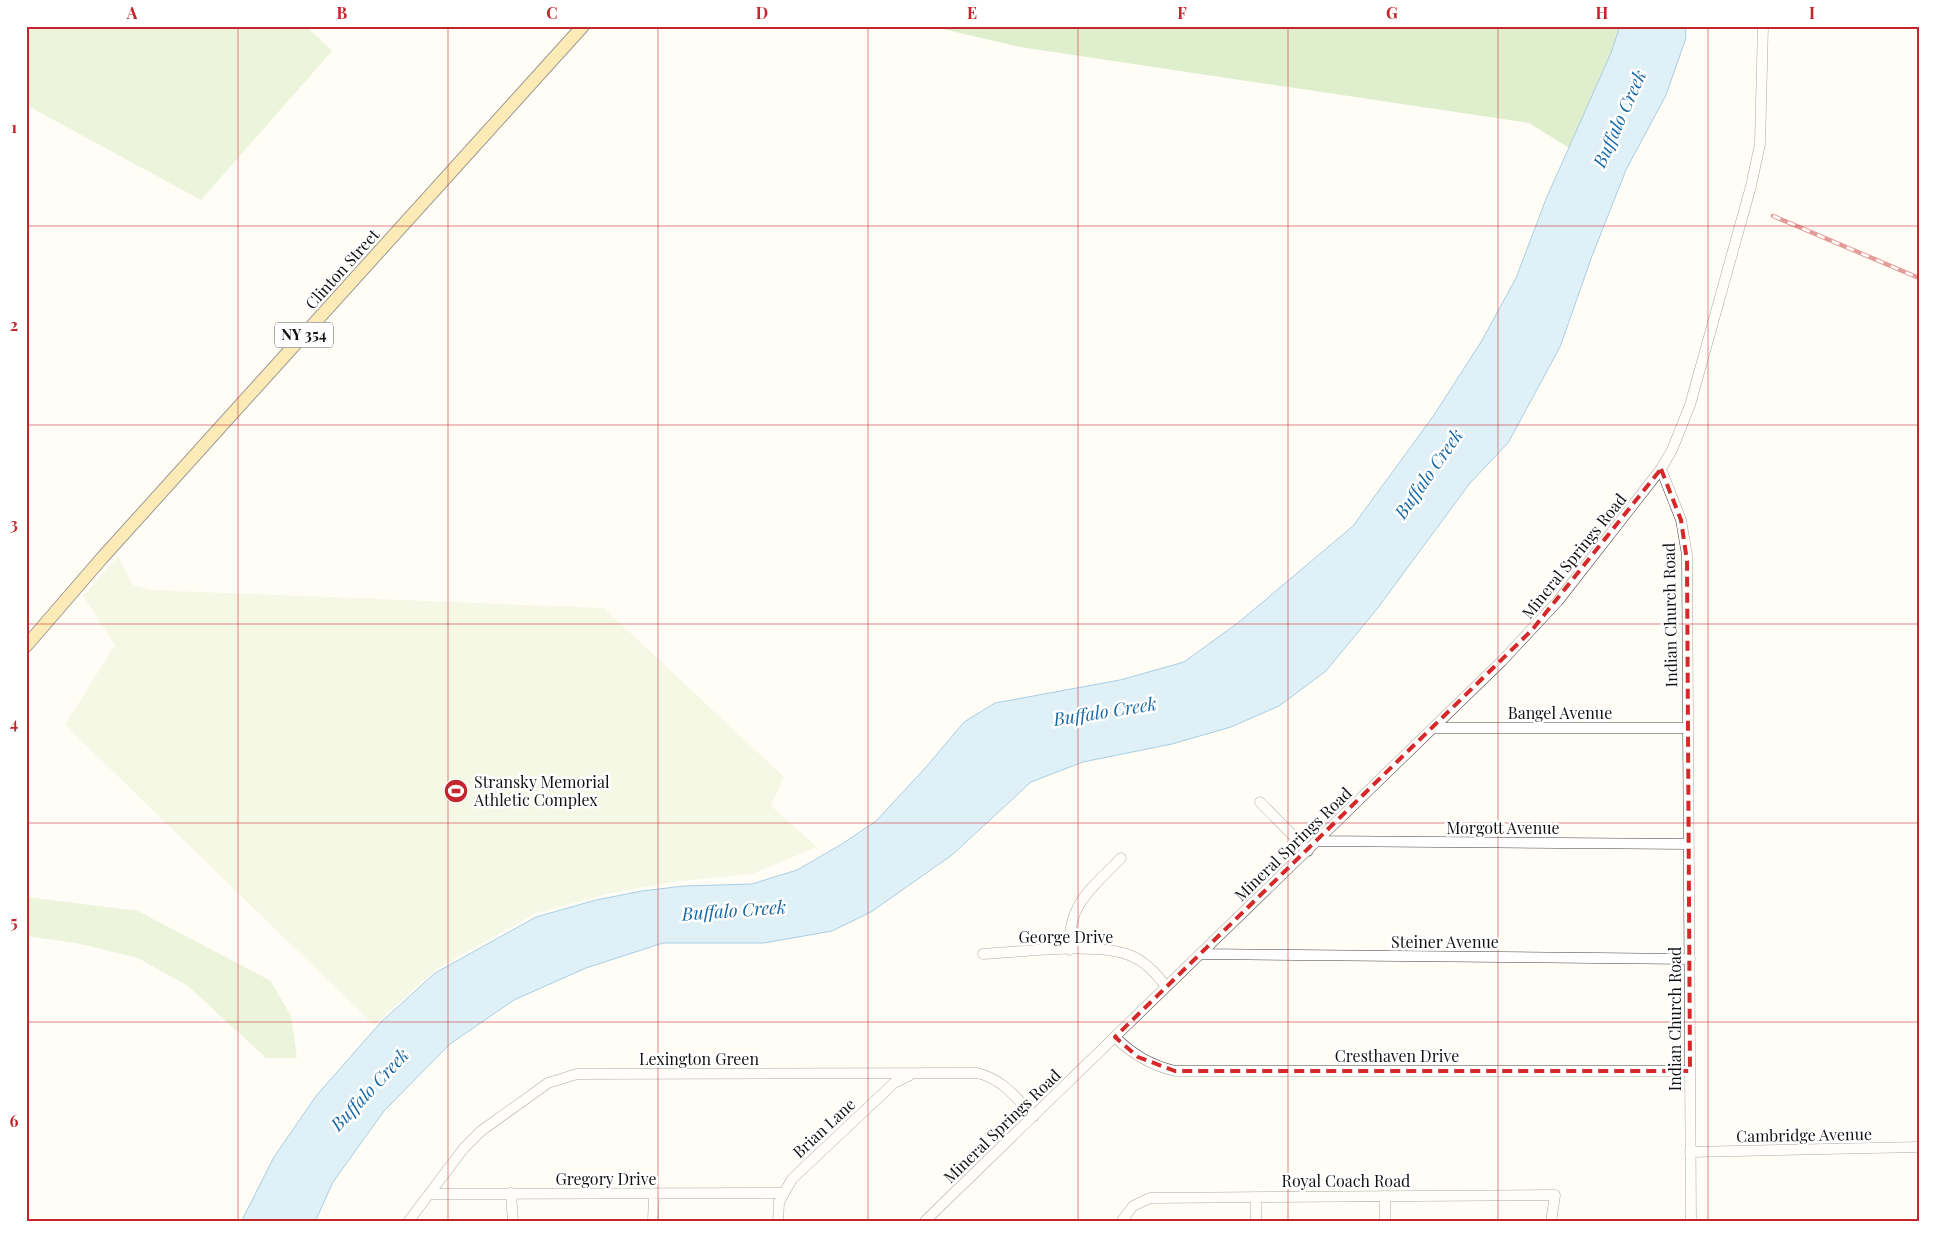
<svg xmlns="http://www.w3.org/2000/svg" width="1945" height="1248" font-family="'Playfair Display',serif">
<rect width="100%" height="100%" fill="#fffdf5"/>
<path fill="#d5ebbd" d="M26 26H306L332 51 201 200 26 105Z
M26 897 138 911 271 981 291 1016 297 1058H266L188 986 138 958 76 943 26 936Z"/>
<path fill="#b9dc9c" d="M930 26H1620L1611 53 1569 148 1529 123 1020 47Z"/>
<path fill="#e6f2cf" d="M118 556 133 585 151 590 604 608 784 777 771 806 817 847 752 874 672 882 607 894 536 913 438 968 374 1025 65 725 115 645 83 596Z"/>
<path fill="#b9e0f7" stroke="#3f96cf" d="M1620 26H1685L1686 38 1666 95 1626 170 1592 256 1560 347 1508 443 1470 483 1377 609 1326 671 1279 706 1231 727 1172 744 1083 762 1031 782 952 855 871 912 832 931 764 943H663L586 968 514 1000 450 1044 384 1111 333 1182 315 1222H241L274 1157 316 1096 381 1022 435 973 536 917 596 900 642 891 684 886 752 884 797 870 842 844 876 821 927 766 964 722 995 703 1120 680 1184 662 1239 622 1353 526 1434 415 1481 342 1516 278 1546 199 1611 53Z"/>
<g fill="none" stroke-linecap="round" stroke-linejoin="round">
<g stroke="#444" stroke-width="11">
<path id="minor" d="M1661 469 1681 520 1687 555 1691 1222
M1434 728H1687
M1260 802 1308 851
M1318 841 1689 844
M1070 950C1066 905 1093 887 1121 858
M983 954C1018 952 1099 942 1129 955 1145 961 1157 974 1166 987
M1201 954 1690 959
M1115 1037C1133 1055 1151 1065 1175 1071H1690
M1690 1152 1919 1147
M511 1193 513 1222
M429 1194 782 1193
M1385 1196V1222
M1256 1197V1222
M408 1222 464 1148 481 1131 548 1083 577 1074 977 1073C1003 1079 1016 1098 1034 1116
M653 1222 654 1194
M778 1222 779 1202 792 1179 894 1083 910 1075
M924 1222 1502 661 1558 601 1661 469 1672 450 1690 405 1751 186 1760 144 1763 26
M1121 1222 1133 1206 1150 1198 1555 1195 1551 1222"/>
</g>
<g stroke="#222" stroke-width="14">
<path id="major" d="M26 646 102 558 583 26"/>
</g>
<use href="#minor" stroke="#fff" stroke-width="10"/>
<use href="#major" stroke="#f9d66b" stroke-width="12"/>
<g stroke="#c4262e" stroke-width="4.5">
<path id="rail" d="M1773 216 1919 278"/>
</g>
<use href="#rail" stroke="#fff" stroke-width="2.5" stroke-dasharray="8" stroke-linecap="butt"/>
</g>
<path d="M0 0H1945V1248H0ZM1661 469 1681 520 1687 561 1690 1071H1175L1138 1057 1115 1037 1532 630Z" fill="#fffdf5" fill-opacity=".55" fill-rule="evenodd"/>
<path fill="none" stroke="#d62828" stroke-width="4" stroke-dasharray="10 6" stroke-linejoin="round" d="M1661 469 1681 520 1687 561 1690 1071H1175L1138 1057 1115 1037 1532 630Z"/>
<path fill="none" stroke="#c4262e" stroke-width="1" stroke-opacity="0.55" d="M238 26V1222M448 26V1222M658 26V1222M868 26V1222M1078 26V1222M1288 26V1222M1498 26V1222M1708 26V1222M26 226H1919M26 425H1919M26 624H1919M26 823H1919M26 1022H1919"/>
<defs>
<g id="stadium-disc" transform="scale(1.25)"><circle r="9.5" fill="#c4262e" stroke="#fff"/><path d="M0-5a6.5 5 0 1 0 0 10a6.5 5 0 1 0 0-10ZM-3.5-1.8h7v3.6h-7Z" fill="#fff"/></g>
</defs>
<g fill-rule="evenodd">
<use href="#stadium-disc" x="456" y="791"/>
</g>
<g text-anchor="middle" stroke-width="5" stroke-linejoin="round" paint-order="stroke">
<rect fill="#fff" stroke="#585858" stroke-width="1" x="275" y="322.5" width="58" height="25" rx="4"/>
<g font-size="15" font-weight="bold" fill="#111">
<text x="304" y="340">NY 354</text>
</g>
<g font-size="16" fill="#111" stroke="#fff">
<text transform="translate(342 269) rotate(-48)" y="6">Clinton Street</text>
<text transform="translate(1574 556) rotate(-51)" y="6">Mineral Springs Road</text>
<text transform="translate(1670 615) rotate(-91)" y="6">Indian Church Road</text>
<text x="1560" y="719">Bangel Avenue</text>
<text x="1503" y="834">Morgott Avenue</text>
<text transform="translate(1293 844) rotate(-44)" y="6">Mineral Springs Road</text>
<text x="1066" y="943">George Drive</text>
<text x="1445" y="948">Steiner Avenue</text>
<text transform="translate(1675 1019) rotate(-90)" y="6">Indian Church Road</text>
<text x="1397" y="1062">Cresthaven Drive</text>
<text x="699" y="1065">Lexington Green</text>
<text transform="translate(1002 1126) rotate(-44)" y="6">Mineral Springs Road</text>
<text transform="translate(824 1128) rotate(-43)" y="6">Brian Lane</text>
<text transform="translate(1804 1135) rotate(-1)" y="6">Cambridge Avenue</text>
<text x="606" y="1185">Gregory Drive</text>
<text x="1346" y="1187">Royal Coach Road</text>
</g>
<g font-size="16" fill="#111" stroke="#fff" text-anchor="start">
<text x="474" y="788">Stransky Memorial<tspan x="474" dy="18">Athletic Complex</tspan></text>
</g>
<g font-size="18" font-style="italic" fill="#1768a6" stroke="#fff">
<text transform="translate(1620 119) rotate(-66)" y="6">Buffalo Creek</text>
<text transform="translate(1429 474) rotate(-55)" y="6">Buffalo Creek</text>
<text transform="translate(1105 712) rotate(-9)" y="6">Buffalo Creek</text>
<text transform="translate(734 911) rotate(-4)" y="6">Buffalo Creek</text>
<text transform="translate(370 1090) rotate(-47)" y="6">Buffalo Creek</text>
</g>
</g>
<rect width="1945" height="1248" fill="none" stroke="#ffffff" stroke-width="55"/>
<rect x="28" y="28" width="1890" height="1192" fill="none" stroke="#c4262e" stroke-width="2"/>
<g font-size="16" text-anchor="middle" font-weight="bold" fill="#c4262e">
<text x="132" y="19">A</text>
<text x="342" y="19">B</text>
<text x="552" y="19">C</text>
<text x="762" y="19">D</text>
<text x="972" y="19">E</text>
<text x="1182" y="19">F</text>
<text x="1392" y="19">G</text>
<text x="1602" y="19">H</text>
<text x="1812" y="19">I</text>
<text x="14" y="133">1</text>
<text x="14" y="331">2</text>
<text x="14" y="530">3</text>
<text x="14" y="729">4</text>
<text x="14" y="928">5</text>
<text x="14" y="1127">6</text>
</g>
</svg>
